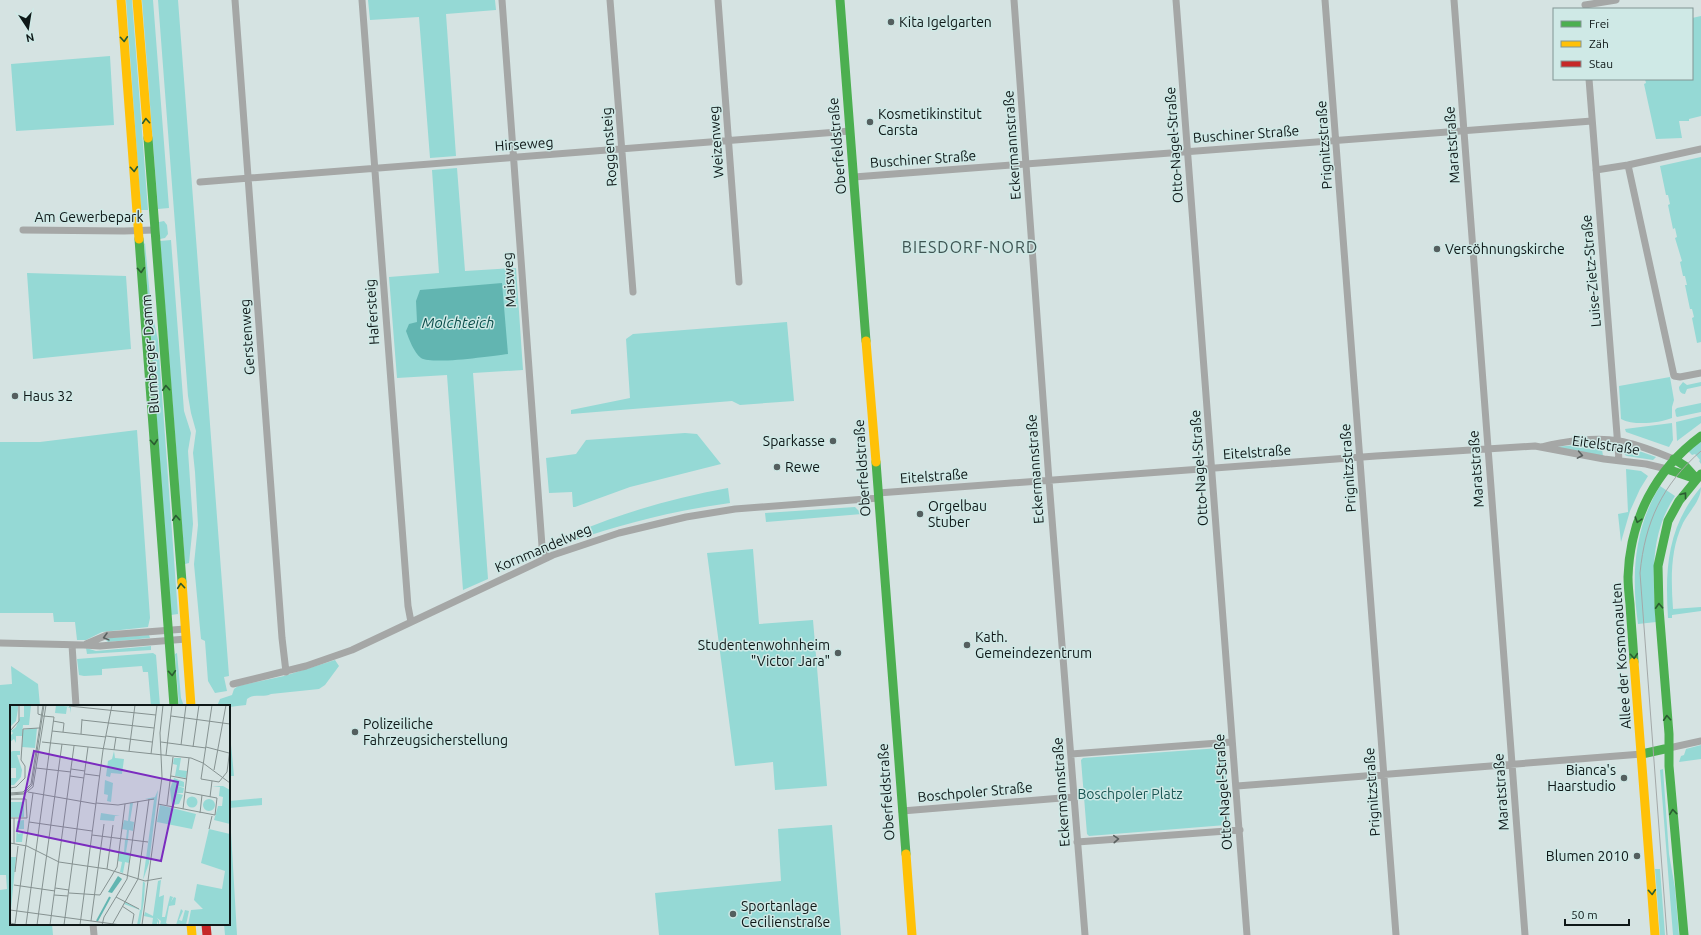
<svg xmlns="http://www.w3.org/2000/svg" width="1701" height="935" font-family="Ubuntu,sans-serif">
<rect width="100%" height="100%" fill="#d5e3e2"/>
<path fill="#95d9d5" d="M126 0H132L148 210H141Z
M142 0H153L169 208 158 209Z
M158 0H178L229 676 224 677 227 691 215 693 208 681 205 641 201 639 194 564 198 525 195 472 193 453 196 431 191 413 188 396Z
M368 0H495L496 10 446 14 456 156 430 158 419 17 370 20Z
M1701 16V116L1689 119V121H1679L1682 138 1656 139 1644 84 1646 83 1645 79H1692V18Z
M110 56 114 125 16 131 11 64Z
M1701 157V342L1697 343 1692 318 1694 317 1692 309H1690L1685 285H1687L1685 276H1683L1680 262 1682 261 1675 238 1677 237 1675 228 1673 229 1668 205 1670 204 1668 195H1666L1660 166Z
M457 168 465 271 516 268 523 370 473 373 488 579 463 590 447 375 397 378 389 277 439 273 432 170Z
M164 221 167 225 168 234 165 238 160 239 159 222Z
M171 240 184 411 191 433 188 451 193 524 189 563 185 564 160 241Z
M145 243 151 308 158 340 178 614 171 615 144 244Z
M27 273 126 276 131 349 33 359Z
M787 322 794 401 740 405 732 401 571 414V410L630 398 626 339 633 334Z
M1670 377 1674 400 1672 407V418C1659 423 1634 426 1621 419L1619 386Z
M1683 382 1687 385 1701 382V386L1687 389 1685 394C1681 394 1679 391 1679 387Z
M1701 403V412L1677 417 1676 416 1675 410 1677 408Z
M1701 416V423L1677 441 1676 422Z
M1672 423 1673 440 1669 447 1626 432 1625 429Z
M137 430 150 618 148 627 102 632 86 640H77L75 622H54L53 613H0V442H40Z
M685 433 697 434 721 464 630 487 575 507H573L572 492 549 493 546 458 576 454 586 440Z
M1701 441V464L1699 461 1700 460 1695 454 1692 455 1688 451Z
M1601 443 1603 456 1554 447Z
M1625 446 1656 457 1653 460 1627 456 1625 455 1623 450Z
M1626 469 1641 471 1648 476 1640 489 1630 511 1621 542 1618 514 1628 512Z
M1660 486 1675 496C1649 535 1653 578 1656 622L1638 624C1631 576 1634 528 1660 486Z
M1701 487C1701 501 1689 511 1683 523 1670 550 1671 580 1673 609L1701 607V611L1672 615V618H1668C1665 569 1667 527 1701 487Z
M728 488 730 503C677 510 625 523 573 541V534C623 512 674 498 728 488Z
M855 507 862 514 766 522 765 513Z
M753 549 759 624 813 620 827 786 775 790 773 762 735 766 707 553Z
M149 635 150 638 108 642 106 640 108 638Z
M151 646V650L87 654 86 648 96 651Z
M153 653 156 655 160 706H151L148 672H143L142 666 102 669V675L84 676 79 675 77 659Z
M177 653 181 698 184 706H179L175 654Z
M335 660 339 666 325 685 319 689 271 694C263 698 255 693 247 699L246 705 229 707 217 706 220 699 232 695 234 689 238 686 284 676Z
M11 666 38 684 40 706H11V924H52L53 935H0V890L7 889 6 875H0V685L12 684Z
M229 723 234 776H229Z
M1701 745V759L1679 762 1681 756 1684 755 1686 749Z
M1220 748 1224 751 1229 821 1226 825 1089 836 1087 834 1081 760 1083 758Z
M1663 769 1669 854 1675 888 1679 935H1673L1660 770Z
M262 798V805L229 808V801Z
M229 814 230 815 237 935H225L224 924H229Z
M832 825 841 935H659L655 893 781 881 778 829Z
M1655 869H1660L1665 935H1660Z"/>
<path fill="#62b5b1" d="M502 283 508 354C491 356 433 365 421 358 414 353 409 339 406 331L409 324 417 322 416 301 420 290Z"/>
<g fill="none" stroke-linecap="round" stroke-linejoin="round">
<path stroke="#a5a7a6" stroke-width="7" d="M235 0 282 638 286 672
M362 0 408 606 411 622
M502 0 542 546 547 558
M610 0 633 292
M718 0 739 282
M1014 0 1049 481 1085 935
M1176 0 1247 935
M1325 0 1396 935
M1454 0 1525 935
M1585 5 1616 0
M1589 79 1619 460
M1628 165 1674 376 1680 377 1701 373
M1596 170 1628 165 1701 149
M854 177 1592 121
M200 182 850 131
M23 230 124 231 154 230
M1542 447C1564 441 1596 437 1619 441 1638 444 1656 452 1674 459
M878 493 1376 456 1535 446 1604 459 1646 464 1667 469
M0 643 84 645 100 646 186 639
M86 644 107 635 185 629
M72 645 76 706
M233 684 306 666 352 650 553 555 619 533 686 517 735 509 879 498
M1669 748 1701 741
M1071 754 1232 742
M1237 786 1642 754
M902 811 1074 797
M1077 842 1240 830
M93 924 94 935"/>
<path stroke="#4caf50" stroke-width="9" d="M840 0 866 341
M148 138 182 582
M139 239 174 706
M1674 459 1685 466 1694 476
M876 462 906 854
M1667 469 1696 479
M1634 662C1633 642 1631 623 1630 604 1629 595 1628 586 1628 577 1630 519 1655 470 1701 436
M1642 754 1669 748
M1684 935 1669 766V734L1659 608 1658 566 1668 521 1679 501 1701 474"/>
<path stroke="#ffc107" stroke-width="9" d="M121 0 139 239
M137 0 148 138
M866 341 876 462
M182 582 191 706
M1634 662 1655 935
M906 854 912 935
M191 924 192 935"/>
<path stroke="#c62828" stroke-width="9" d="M206 924 207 935"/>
<path stroke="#a3a8a8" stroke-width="1" d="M1667 935 1640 573C1645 522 1662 485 1701 451"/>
</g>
<defs><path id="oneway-chevron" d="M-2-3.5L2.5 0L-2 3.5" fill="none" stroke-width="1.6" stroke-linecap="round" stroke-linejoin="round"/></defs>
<g stroke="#2a5c31">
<use href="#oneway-chevron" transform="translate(124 39) rotate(86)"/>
<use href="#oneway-chevron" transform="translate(146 121) rotate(-94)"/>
<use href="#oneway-chevron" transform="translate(134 169) rotate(86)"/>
<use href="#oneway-chevron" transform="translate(141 270) rotate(86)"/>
<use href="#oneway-chevron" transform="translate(166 388) rotate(-94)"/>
<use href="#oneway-chevron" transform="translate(154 442) rotate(85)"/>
<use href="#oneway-chevron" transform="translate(1684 495) rotate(-52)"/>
<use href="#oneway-chevron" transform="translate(176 518) rotate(-94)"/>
<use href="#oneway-chevron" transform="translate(1638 520) rotate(108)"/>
<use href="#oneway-chevron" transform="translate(181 586) rotate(-95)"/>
<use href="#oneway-chevron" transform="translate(1659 606) rotate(-93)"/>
<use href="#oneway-chevron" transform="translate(1634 656) rotate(85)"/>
<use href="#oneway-chevron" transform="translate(172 673) rotate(86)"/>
<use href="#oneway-chevron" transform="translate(1667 718) rotate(-94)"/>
<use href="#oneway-chevron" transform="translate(1673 812) rotate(-96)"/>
<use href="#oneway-chevron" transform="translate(1652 892) rotate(86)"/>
</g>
<g stroke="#5a605f">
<use href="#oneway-chevron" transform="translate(1580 455) rotate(10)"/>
<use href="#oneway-chevron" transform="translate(106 637) rotate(165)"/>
<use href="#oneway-chevron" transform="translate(1116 839) rotate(-4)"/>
</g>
<g fill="#545f5f" stroke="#cfe9e6" stroke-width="1.5">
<circle cx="891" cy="22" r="4"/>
<circle cx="870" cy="122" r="4"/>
<circle cx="1437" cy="249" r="4"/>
<circle cx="15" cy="396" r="4"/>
<circle cx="833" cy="441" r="4"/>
<circle cx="777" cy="467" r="4"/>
<circle cx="920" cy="514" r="4"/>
<circle cx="967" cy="645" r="4"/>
<circle cx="838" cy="653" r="4"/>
<circle cx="355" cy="732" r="4"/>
<circle cx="1624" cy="778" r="4"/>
<circle cx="1637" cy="856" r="4"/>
<circle cx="733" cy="914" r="4"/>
</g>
<g text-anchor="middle" stroke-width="3" stroke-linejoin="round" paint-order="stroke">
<g font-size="14" fill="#0f1818" stroke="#cfe9e6" text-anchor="start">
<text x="899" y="27">Kita Igelgarten</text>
<text x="878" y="119">Kosmetikinstitut<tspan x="878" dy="16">Carsta</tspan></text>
<text x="1445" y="254">Versöhnungskirche</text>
<text x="23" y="401">Haus 32</text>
<text x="825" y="446" text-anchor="end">Sparkasse</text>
<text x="785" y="472">Rewe</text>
<text x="928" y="511">Orgelbau<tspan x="928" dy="16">Stuber</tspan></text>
<text x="975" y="642">Kath.<tspan x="975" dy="16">Gemeindezentrum</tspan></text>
<text x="830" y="650" text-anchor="end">Studentenwohnheim<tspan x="830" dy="16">"Victor Jara"</tspan></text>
<text x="363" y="729">Polizeiliche<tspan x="363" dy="16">Fahrzeugsicherstellung</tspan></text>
<text x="1616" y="775" text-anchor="end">Bianca's<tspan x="1616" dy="16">Haarstudio</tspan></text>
<text x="1629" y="861" text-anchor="end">Blumen 2010</text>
<text x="741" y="911">Sportanlage<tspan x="741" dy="16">Cecilienstraße</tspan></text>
</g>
<g font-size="14" fill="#0f1818" stroke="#cfe9e6">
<text transform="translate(1246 134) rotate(-4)" y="5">Buschiner Straße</text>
<text transform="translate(716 142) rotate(-94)" y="5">Weizenweg</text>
<text transform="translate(524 144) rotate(-4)" y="5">Hirseweg</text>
<text transform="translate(1012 145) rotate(-94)" y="5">Eckermannstraße</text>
<text transform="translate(1174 145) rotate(-94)" y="5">Otto-Nagel-Straße</text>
<text transform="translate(1324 145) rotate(-94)" y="5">Prignitzstraße</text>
<text transform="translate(1452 145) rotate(-94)" y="5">Maratstraße</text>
<text transform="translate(837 146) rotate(-95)" y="5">Oberfeldstraße</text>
<text transform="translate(609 147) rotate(-94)" y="5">Roggensteig</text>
<text transform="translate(923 159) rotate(-4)" y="5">Buschiner Straße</text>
<text x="89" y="222">Am Gewerbepark</text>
<text transform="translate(1591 271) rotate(-95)" y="5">Luise-Zietz-Straße</text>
<text transform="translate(509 280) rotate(-94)" y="5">Maisweg</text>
<text transform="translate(372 312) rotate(-94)" y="5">Hafersteig</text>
<text transform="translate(247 337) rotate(-94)" y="5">Gerstenweg</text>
<text transform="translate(150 354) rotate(-94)" y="5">Blumberger Damm</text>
<text transform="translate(1606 445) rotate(8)" y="5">Eitelstraße</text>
<text transform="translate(1257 452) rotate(-4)" y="5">Eitelstraße</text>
<text transform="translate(862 468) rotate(-94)" y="5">Oberfeldstraße</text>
<text transform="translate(1199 468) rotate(-94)" y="5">Otto-Nagel-Straße</text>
<text transform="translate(1348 468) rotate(-94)" y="5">Prignitzstraße</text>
<text transform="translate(1035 469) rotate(-94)" y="5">Eckermannstraße</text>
<text transform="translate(1476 469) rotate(-94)" y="5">Maratstraße</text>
<text transform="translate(934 476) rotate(-4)" y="5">Eitelstraße</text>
<text transform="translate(543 548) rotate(-23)" y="5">Kornmandelweg</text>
<text transform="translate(1621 656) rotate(-94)" y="5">Allee der Kosmonauten</text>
<text transform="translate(886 792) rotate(-94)" y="5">Oberfeldstraße</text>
<text transform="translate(975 792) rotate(-5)" y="5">Boschpoler Straße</text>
<text transform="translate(1061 792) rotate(-94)" y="5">Eckermannstraße</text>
<text transform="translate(1223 792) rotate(-94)" y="5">Otto-Nagel-Straße</text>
<text transform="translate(1372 792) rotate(-94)" y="5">Prignitzstraße</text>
<text transform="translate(1501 792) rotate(-94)" y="5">Maratstraße</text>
</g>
<g font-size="14" fill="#1b5754" stroke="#cfe9e6">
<text x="1130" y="799">Boschpoler Platz</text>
</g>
<g font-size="15" font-style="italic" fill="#0d4e4b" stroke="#cfe9e6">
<text x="458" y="328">Molchteich</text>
</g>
<g font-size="16" letter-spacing="1" fill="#3f5553" stroke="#cfe9e6">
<text x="970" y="253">BIESDORF-NORD</text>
</g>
</g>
<g transform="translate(10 705)">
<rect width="220" height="220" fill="#d5e3e2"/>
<path d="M0 0H8V4L6 16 0 22ZM14 0H21L19 20H13L12 31H6V38L4 34 0 37V31L3 28 1 26 6 22 10 12H14ZM46 0 61 2 60 8V3L57 2 56 9 45 8ZM27 23 25 43 12 42 13 25ZM3 46H10V50H7L12 65 11 72 4 80H0V73H6V63H0V47ZM104 46 105 53 114 54 112 69 101 68 100 72 96 71 98 56 102 54ZM164 53H171L169 65 177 66 176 73 165 71 167 60 163 59ZM164 73 174 77V82L167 81 174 83 173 88H166L173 90 169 99 162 100 160 84ZM95 75 103 78 101 97 97 96 98 90 94 89ZM202 81H213L220 85V119L204 115 208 101H212L213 92 209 91 210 82ZM148 85 139 158 133 175 144 95 135 94 145 92ZM176.5 97a5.5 5.5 0 1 1 11 0a5.5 5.5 0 1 1-11 0ZM193 100a6 6 0 1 1 12 0a6 6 0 1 1-12 0ZM0 97H14V112H0ZM120 98H123L120 116 124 117 123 126 119 125 118 134H116L117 125 112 124 114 115 118 116ZM150 100 186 109 182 124 147 117ZM91 108 110 111H105L104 116 90 115ZM14 115V124H7L8 129 13 128 12 137H6L7 116ZM199 124 220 129V220H178L181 205 193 204 184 195 187 179 212 184 215 166 191 158ZM115 135H118L116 147 120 148 119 158 115 157 113 168 110 167 112 157 108 156 109 146 114 147ZM0 152H6L1 204H0ZM151 175 149 192 154 190 152 212H155L160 191 163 192 161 197 164 192 166 193 165 200 159 201 156 218 159 220H150L151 216 147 213 149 216V220L147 216V220H142L143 213 134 211 135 207 143 211 148 176ZM133 176 135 178 134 195 130 220H127L130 205 114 199 115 197 131 205ZM171 204 173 206 169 215 172 216 175 205 179 206 176 220H166Z" fill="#95d9d5"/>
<path d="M108 171 112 174 102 188 98 187Z" fill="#62b5b1"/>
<path fill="none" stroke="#62b5b1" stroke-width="2" d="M87 216 100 192"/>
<path fill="none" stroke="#869291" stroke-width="1" d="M28 0V9L31 10M202 0 191 74 209 77 217 67 220 43M59 1 146 10M161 11 220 19M72 15 144 23M43 16 54 18 53 27M0 26 9 16V0M42 26 96 32M71 29 72 14M96 31 142 37M32 37 181 53 193 58 220 78M151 37 196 43M171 40 176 0M183 42 189 0M196 42 219 48M104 45 106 32M119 46 125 0M141 49 147 0M156 50 162 0M26 63 61 67M61 64 75 66M204 65 216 0M75 69 90 71M60 71 74 73M161 71 177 74M0 83 6 82 15 73V61L11 55 13 24 29 23M18 87 86 99M0 88 13 87 21 79 33 0M0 89 14 88 22 80 34 0M0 90 14 89 23 82 36 0M200 92 202 76M0 94H16L17 113M86 98 108 100 144 94M148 99 205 110 207 93 175 87M157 100 163 52M173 104 179 53M190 108 192 90M0 113H17M19 117 82 126M199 124 202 111M82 130 138 137M0 138 17 141 49 157 97 164 135 176 152 173M4 139V113M97 164 103 120M5 167 8 141M4 180 45 186M45 183 59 185M59 188 90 190 107 162 115 99M44 190 58 191M106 192 129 204M112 201 124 209 122 220M0 205 111 220M81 216 94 119M0 218 5 219 23 88M16 220 44 12 33 11M27 220 52 39M40 220 64 41M54 220 78 42M70 220 93 45 102 0M92 220 94 212 117 174 128 96M102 220 128 174 139 94M132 220 152 72 150 28 153 0"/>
<path fill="#7b2cbf" fill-opacity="0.15" stroke="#7b2cbf" stroke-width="2" d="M24 46 168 77 151 156 7 126Z"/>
<rect width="220" height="220" fill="none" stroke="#0f1818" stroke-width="2"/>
</g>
<rect x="1553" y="8" width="140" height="72" fill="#cfe9e6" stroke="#829594"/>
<rect x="1561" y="21" width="20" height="6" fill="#4caf50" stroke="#829594"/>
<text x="1589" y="28" font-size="12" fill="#0f1818">Frei</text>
<rect x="1561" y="41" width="20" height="6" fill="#ffc107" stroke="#829594"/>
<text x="1589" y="48" font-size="12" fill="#0f1818">Zäh</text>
<rect x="1561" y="61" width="20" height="6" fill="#c62828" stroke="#829594"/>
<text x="1589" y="68" font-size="12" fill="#0f1818">Stau</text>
<g transform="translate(28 28) rotate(168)" stroke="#cfe9e6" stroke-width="3" paint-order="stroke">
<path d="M0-3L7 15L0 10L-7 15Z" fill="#0f1818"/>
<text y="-6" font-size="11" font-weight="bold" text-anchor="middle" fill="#0f1818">N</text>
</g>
<path d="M1565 919v6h64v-6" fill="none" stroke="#0f1818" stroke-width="2"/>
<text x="1571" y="919" font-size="12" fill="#0f1818" stroke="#cfe9e6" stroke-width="3" paint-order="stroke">50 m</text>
</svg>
